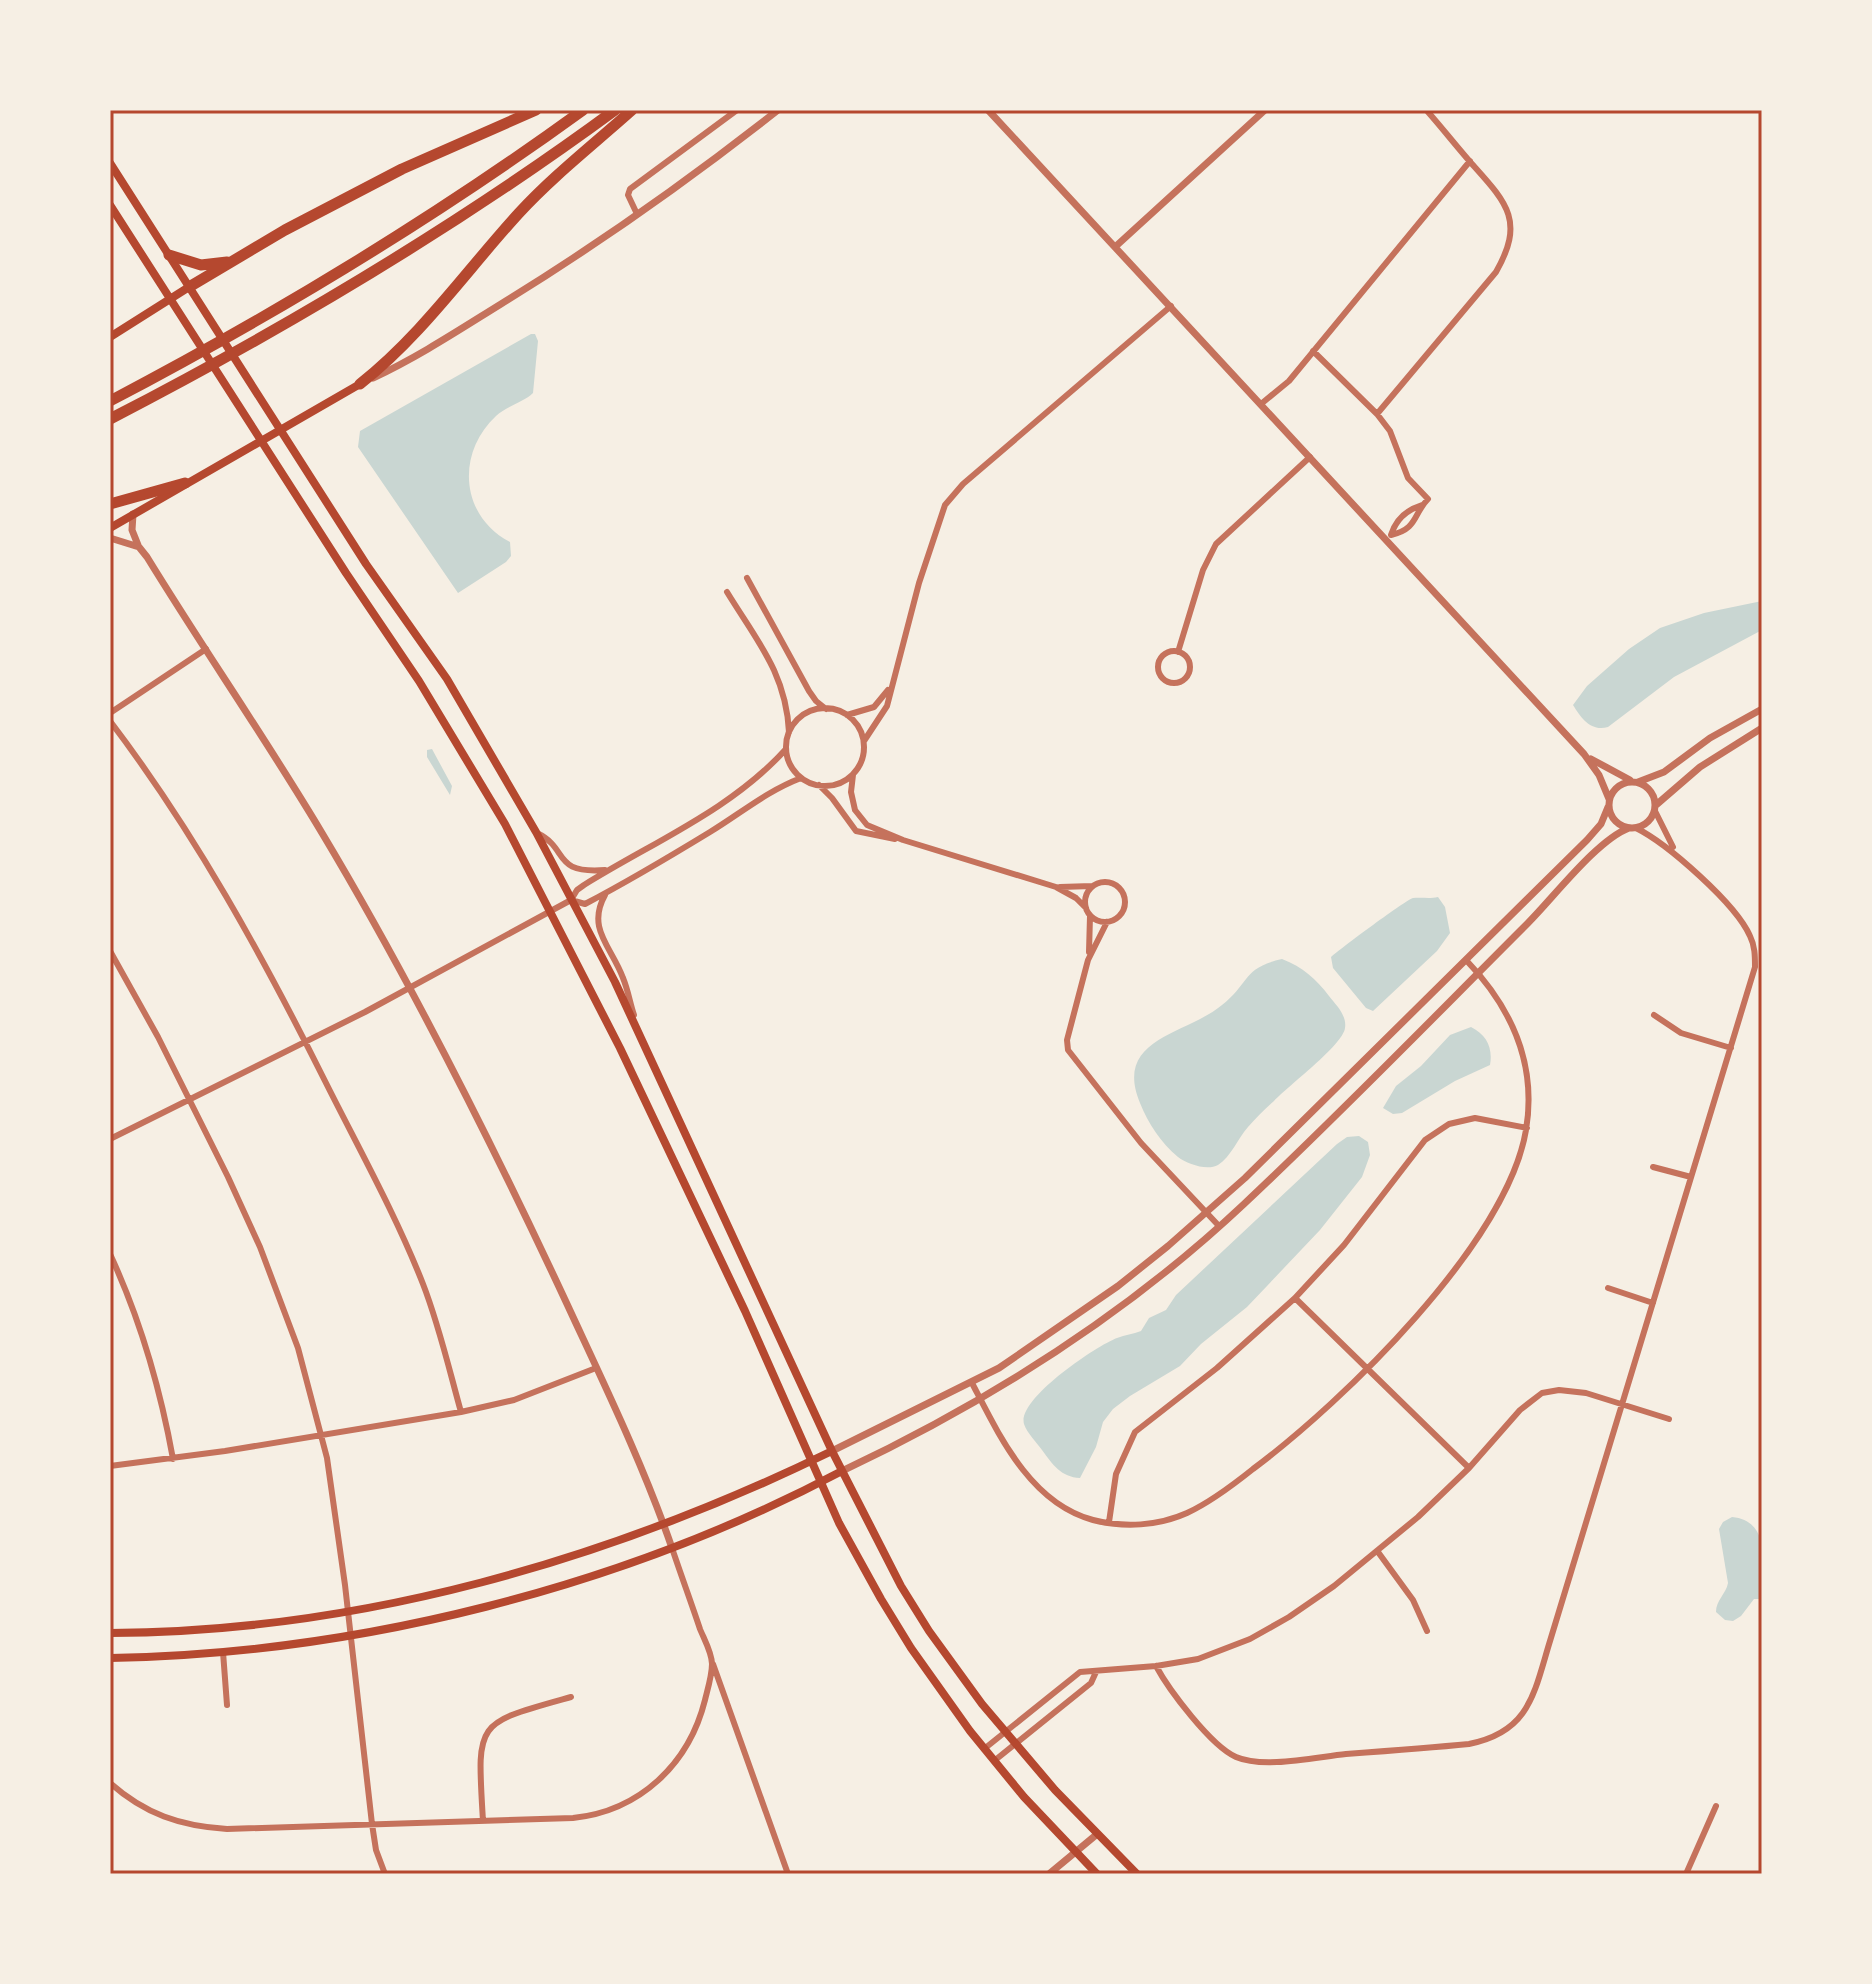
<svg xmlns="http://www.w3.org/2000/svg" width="1872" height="1984" font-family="'Alegreya Sans',sans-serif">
<rect width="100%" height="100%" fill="#f6efe4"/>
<path fill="#c9d6d2" d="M531 334H535L538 341 533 393C524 402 507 406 496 416 456 453 460 516 510 542L511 556 506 562 458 593 358 447 360 431Z
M1762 601V630L1674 677 1608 727C1591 732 1581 718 1573 705L1587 686 1629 649 1660 628 1704 613Z
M432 749 452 786 450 795 427 757V750Z
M1438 897 1445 907 1450 933 1437 951 1373 1011 1366 1008 1333 968 1331 957C1340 949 1407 899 1413 898 1422 897 1429 899 1438 897Z
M1282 959C1303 967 1316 979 1329 996 1336 1005 1347 1015 1345 1028 1343 1045 1288 1086 1274 1101 1265 1109 1256 1118 1248 1127 1238 1138 1231 1157 1218 1165 1207 1171 1187 1164 1178 1157 1161 1143 1148 1123 1140 1103 1113 1038 1186 1035 1222 1005 1250 983 1242 968 1282 959Z
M1471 1027C1487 1035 1493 1048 1490 1065L1455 1081 1402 1113 1393 1114 1383 1108 1396 1086 1421 1066 1450 1035Z
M1359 1136 1368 1142 1370 1155 1362 1177 1320 1230 1247 1307 1201 1344 1180 1366 1130 1396 1113 1409 1103 1422 1096 1447 1080 1478C1061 1477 1053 1465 1042 1450 1037 1443 1027 1433 1024 1424 1017 1399 1096 1346 1117 1338 1125 1335 1133 1334 1141 1331L1149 1318 1166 1310 1176 1295 1337 1144 1347 1137Z
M1732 1517C1773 1521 1762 1568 1762 1599H1754L1741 1616 1733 1621 1725 1620 1716 1612C1716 1600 1726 1594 1728 1583L1719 1529 1723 1522Z"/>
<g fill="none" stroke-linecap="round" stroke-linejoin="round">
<path stroke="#c5725c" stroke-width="6" d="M637 214 628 195 630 189 737 110
M1313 351 1377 414 1390 431 1408 478 1428 499C1413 514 1418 529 1391 535 1396 519 1406 510 1422 505
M1261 404 1289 381 1470 161
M1377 414 1496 272C1525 221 1507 203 1472 164 1457 147 1443 129 1428 112
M747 578 809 691 816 701 826 709
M727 592C757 641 786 673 789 732
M1158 667a16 16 0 1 1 32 0a16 16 0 1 1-32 0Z
M1178 652 1203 570 1216 544 1310 457
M786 747a39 39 0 1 1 78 0a39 39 0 1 1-78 0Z
M110 713 206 649
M847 715 874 707 888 690
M110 721C195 833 262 955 325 1081 358 1147 396 1215 423 1284 439 1325 449 1369 461 1412
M864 741 887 706 919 583 945 505 963 484 1171 306
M853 775 851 792 855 810 867 825 903 840 1056 887 1076 898 1086 908
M819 785 832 798 856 831 895 839
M1655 811 1673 847
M537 833C570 849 551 874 605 870
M1085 902a20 20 0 1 1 40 0a20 20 0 1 1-40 0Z
M1060 887 1092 886
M605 895C586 929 612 947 623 978 628 990 630 1003 634 1015
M571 900 585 904C627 882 669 857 710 832 741 813 767 791 801 778
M1107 922 1088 960 1067 1040 1068 1050 1141 1143 1219 1226
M110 951 158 1037 228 1177 260 1247 298 1348 327 1458 345 1585 372 1824 376 1850 385 1874
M1089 952 1090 916
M1654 1015 1681 1033 1731 1048
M110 1139 365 1012 571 900 577 890 584 885C653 842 731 810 786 749
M1653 1167 1691 1177
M110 1254C141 1321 160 1387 173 1459
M1608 1288 1653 1303
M1295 1298 1469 1468
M972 1383C999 1435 1030 1503 1093 1520 1124 1528 1158 1526 1187 1513 1211 1502 1233 1485 1253 1469 1343 1402 1507 1243 1526 1130 1537 1064 1511 1007 1466 960
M110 1466 225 1451 461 1412 514 1400 596 1368
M1109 1522 1116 1474 1135 1432 1217 1368 1295 1298 1344 1245 1425 1140 1449 1124 1475 1118 1527 1128
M1378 1552 1413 1600 1427 1631
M223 1652 227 1705
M713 1664 788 1874
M1156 1666C1169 1690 1211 1746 1236 1757 1264 1769 1316 1757 1346 1754 1387 1751 1428 1748 1469 1744 1530 1732 1534 1693 1550 1641L1755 967C1755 956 1755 946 1750 936 1736 904 1668 844 1636 828
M984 1749 1080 1672 1156 1666 1198 1659 1250 1639 1289 1617 1334 1586 1418 1517 1469 1468 1520 1410 1542 1393 1559 1390 1586 1393 1669 1419
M994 1761 1091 1683 1096 1672
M110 1783C145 1814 180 1826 227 1829L573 1818C640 1811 689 1764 705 1700 708 1688 712 1675 712 1664 712 1653 704 1639 700 1629 691 1602 681 1575 672 1548
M483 1821C477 1720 474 1724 571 1697
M1686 1874 1716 1806"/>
<path stroke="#c5725c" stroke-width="7" d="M988 110 1584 754 1599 775 1609 799
M1115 247 1265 110
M373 378C418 357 459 330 501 304 597 245 689 180 778 110
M133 514 132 530 138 545
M110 538 139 547 147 557C204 650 266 739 322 833 413 985 492 1143 567 1304 604 1384 643 1464 672 1548
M1591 759 1630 780
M1609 805a23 23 0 1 1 46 0a23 23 0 1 1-46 0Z
M1638 782 1664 772 1710 738 1762 709
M1656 805 1700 767 1762 728
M832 1451 999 1368 1118 1286 1168 1246 1245 1178 1587 840 1601 824 1608 807
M842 1471C988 1402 1126 1315 1244 1204 1341 1113 1434 1017 1528 923 1554 897 1597 840 1629 828
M1049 1874 1096 1835"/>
<path stroke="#b5482f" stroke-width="8" d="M110 163 366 564 447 679 536 832 615 982 832 1451 901 1586 929 1631 982 1704 1055 1790 1137 1874
M110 205 346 573 419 681 505 824 620 1048 745 1311 839 1523 881 1599 911 1648 970 1731 1024 1797 1097 1874
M110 337 189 287
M110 528 360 384
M110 1633C361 1632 608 1560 832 1451
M110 1658C358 1654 623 1587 842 1471"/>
<path stroke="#b5482f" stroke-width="11" d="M169 255 201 265 227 262
M189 287 285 230 402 169 536 110
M360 384C422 335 466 271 519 213 553 176 594 144 632 110
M110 401C274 315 433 219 583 110
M110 419C286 328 456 227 615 110
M110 504 185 483"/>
</g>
<rect width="1872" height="1984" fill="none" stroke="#f6efe4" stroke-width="224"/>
<rect x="112" y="112" width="1648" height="1760" fill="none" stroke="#b5482f" stroke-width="3"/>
</svg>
